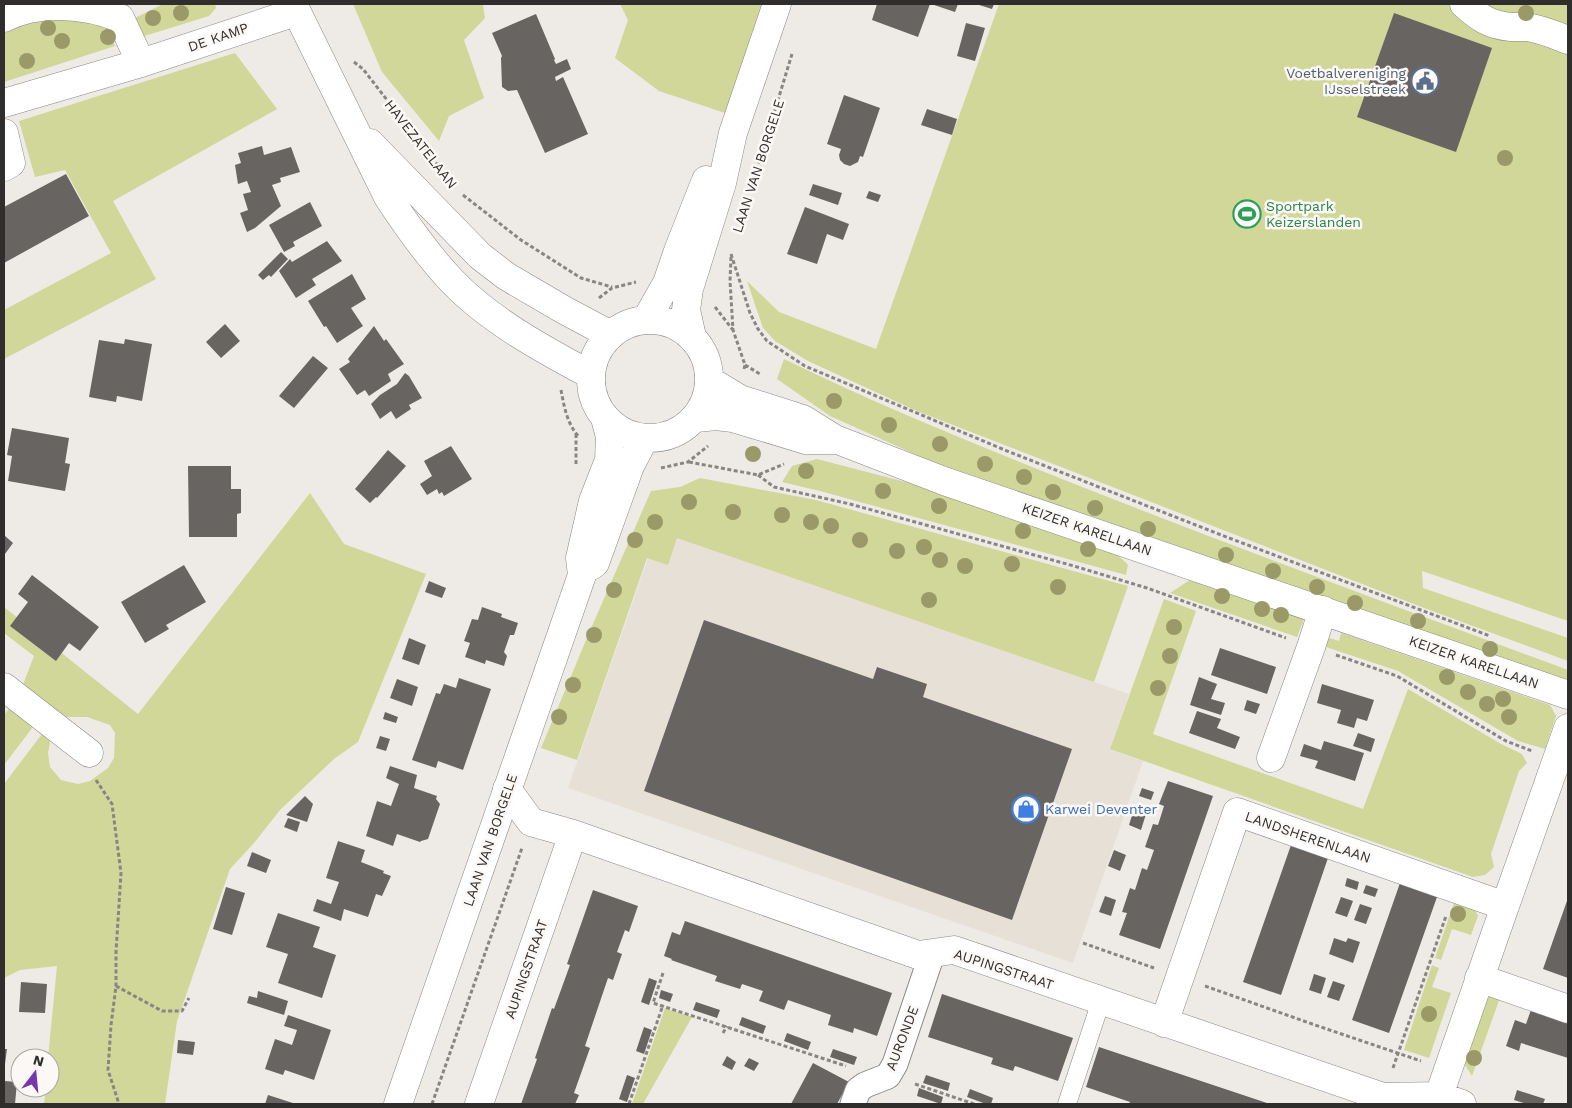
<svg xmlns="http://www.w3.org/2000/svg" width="1572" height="1108" font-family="'Work Sans',sans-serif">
<rect width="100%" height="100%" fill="#eeebe7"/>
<path fill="#e7e0d6" d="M677 537 1129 694 1110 749 1143 761 1073 963 568 788 648 558Z"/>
<path fill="#d0d798" d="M163 4H215L216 8 209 16 138 38 135 18Z
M353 4H483L485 18 464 40 484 98 449 116 439 141 382 72Z
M620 4H763L725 113 659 91 615 58 628 20Z
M999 4H1568V621L1422 571 1423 588 1568 638V661L1424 608 917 411 808 361 775 341 763 328 747 281 779 312 876 349Z
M54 17 105 24 115 46 4 82V33L20 25Z
M235 53 277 109 113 201 156 279 4 359V310L111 253 65 170 35 177 19 121Z
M784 359C878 405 975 444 1072 483 1237 548 1402 609 1568 670V681L928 460 830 416 777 379Z
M817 459 917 485 1116 553 1128 565 1126 575 820 491 782 482 792 466Z
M700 478 816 500 1128 586 1094 682 677 538 668 565 647 558 577 760 541 748 589 633 651 491 680 487Z
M310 493 344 544 426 574 358 742 334 759 280 810 254 843 230 869 177 1021 165 1104H44L46 1088H50V1058H48L57 966 20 970 4 978V784L45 730 49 733 50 743 48 753 50 767 61 780 78 784 90 781 108 768 114 758 115 733 110 725 87 717H66L22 687 34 656 4 633V607L138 714Z
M1190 580 1304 619 1297 637 1170 593Z
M1164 599 1196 611 1153 734 1363 809 1408 689 1501 744 1522 754 1527 763 1519 771 1491 854 1494 867 1485 875 1473 877 1110 749Z
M1341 633 1550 705 1556 716 1545 749 1518 741 1398 671 1323 646 1326 637 1339 641Z
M12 705 36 723 4 765V715Z
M1456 897 1474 908 1478 916 1471 935 1452 929 1441 960 1435 958Z
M1432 965 1439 968 1432 987 1451 993 1429 1058 1404 1050Z
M1488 991 1501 995 1472 1076 1463 1062Z
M665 1008 692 1017 643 1104H632Z"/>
<path fill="#686462" d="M877 4H930L918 37 872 20Z
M931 4H958L955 12Z
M976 4H994L992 9Z
M1394 13 1492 48 1456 152 1357 117Z
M536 14 555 59 554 60 556 64 567 59 571 69 555 77 556 81 563 77 588 134 545 153 517 90 508 91 502 87 501 58 502 56 492 33Z
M966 23 985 28 975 61 957 56Z
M844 95 880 108 863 157 860 156 858 162 850 166 844 164 840 160 839 155 841 149 827 144Z
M927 109 957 119 952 135 921 125Z
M262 146 264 155 291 147 300 172 280 178 281 182 272 185 281 206 255 228 247 232 240 213 248 210 243 194 251 192 247 181 238 184 235 165 241 163 238 153Z
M66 174 89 216 4 263V207Z
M813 184 842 193 838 205 809 195Z
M869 191 881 195 878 202 866 198Z
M310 202 322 226 293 242 295 246 284 252 269 225Z
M805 207 849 224 843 240 827 234 817 264 787 254Z
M327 241 342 261 312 279 316 285 296 298 279 271 290 259 292 262Z
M281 252 288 259 271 277 269 275 263 280 258 275Z
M352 274 366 299 351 308 363 326 337 343 326 326 324 327 308 301Z
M225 324 240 341 221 358 206 342Z
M374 326 384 341 386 339 404 364 388 374 391 381 369 396 365 390 357 395 339 369 350 362 348 359Z
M125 339 152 344 142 401 117 396 116 402 89 397 99 340 124 344Z
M313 356 328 368 294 408 279 396Z
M405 373 409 376 422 398 409 405 411 409 396 419 391 411 380 419 371 404 380 395 397 384Z
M12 428 69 438 65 463 70 464 65 491 8 481 12 456 7 455Z
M451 446 472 479 444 496 442 492 439 494 437 489 427 495 420 484 432 476 424 461Z
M388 450 406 466 377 498 376 497 370 503 355 489Z
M188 466H231V489H241V513L237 514V537H189Z
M4 535 13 543 5 554 4 553Z
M184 565 206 602 166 625 169 629 145 643 121 602Z
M32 575 99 627 80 651 69 643 56 661 10 626 28 602 18 594Z
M429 581 446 588 442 598 425 592Z
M482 607 502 614 501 617 518 623 514 635H510L504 652 507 656 504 666 486 660 485 664 465 657 470 643 464 641 472 619 478 620Z
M704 620 873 679 877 667 927 684 923 697 1072 749 1012 920 644 791Z
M409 638 426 645 419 665 402 659Z
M1220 648 1276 667 1267 694 1211 675Z
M1199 677 1217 684 1211 699 1225 703 1221 715 1190 705Z
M459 678 491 689 463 770 438 761 436 768 412 760 436 693 440 694 444 684 456 688Z
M397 679 418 687 412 706 390 698Z
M1322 684 1374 700 1367 721 1357 718 1354 728 1337 723 1341 710 1317 703Z
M1247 700 1260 704 1256 714 1244 710Z
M1197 711 1221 719 1217 728 1240 737 1235 749 1189 733Z
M385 712 398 717 396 723 383 719Z
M1358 733 1375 739 1371 752 1353 746Z
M380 736 390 739 386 751 376 748Z
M1324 741 1364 753 1355 781 1315 768 1318 761 1300 756 1304 744 1321 750Z
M390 766 417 775 414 788 437 796 436 799 440 804 428 839 421 841 420 842 397 834 393 846 366 836 377 801 391 806 399 784 386 778Z
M1168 781 1213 796 1160 949 1119 935 1127 913 1122 912 1130 888 1135 890 1142 868 1147 870 1154 850 1145 847 1153 824 1158 825 1164 806 1159 804Z
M1142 788 1154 792 1151 800 1139 796Z
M305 796 313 804 307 822 286 815Z
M1134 809 1146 814 1141 830 1129 825Z
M288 818 300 822 297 832 284 827Z
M338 841 365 850 361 862 384 871 383 873 391 876 382 896 376 894 368 917 344 909 341 921 313 911 317 899 331 904 339 882 326 878Z
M1291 845 1328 858 1281 995 1243 982Z
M1114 850 1126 855 1120 871 1108 866Z
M252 852 271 860 266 873 247 866Z
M1347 878 1359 882 1357 890 1345 886Z
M1400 883 1437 897 1389 1033 1352 1020Z
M1366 885 1378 889 1375 897 1363 893Z
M226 887 245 893 232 935 213 929Z
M593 890 638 906 629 932 625 930 617 952 622 954 613 980 608 978 585 1046 590 1048 574 1093 579 1095 575 1104H521L537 1059 535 1058 552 1008 554 1009 570 965 567 964Z
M1105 896 1116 900 1111 916 1099 912Z
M1341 897 1353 901 1347 917 1335 913Z
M1568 898V978L1543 969Z
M1360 904 1372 908 1366 924 1354 920Z
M278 913 320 927 313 947 336 955 322 998 278 983 288 954 266 947Z
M685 921 892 993 877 1036 854 1028 853 1033 828 1025 831 1015 788 1000 784 1010 759 1001 763 991 742 984 740 989 715 981 717 976 671 960 672 959 664 956 672 932 680 935Z
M1334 938 1346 942 1348 938 1360 942 1353 963 1329 954Z
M1314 974 1326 978 1321 994 1309 990Z
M649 978 657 981 649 1005 641 1002Z
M1333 981 1345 985 1339 1001 1327 997Z
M21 982 47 984 45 1013 19 1012Z
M661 990 673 994 670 1002 659 998Z
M258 991 288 1001 284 1015 247 1003 249 996 257 998Z
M942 994 1073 1038 1058 1081 1015 1066 1013 1071 991 1064 993 1058 928 1037Z
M696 1002 720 1010 717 1018 693 1010Z
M1532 1007 1568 1020V1058L1521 1043 1519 1051 1506 1046 1515 1020 1526 1024Z
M288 1015 331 1030 314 1080 285 1070 283 1075 265 1069 275 1039 292 1045 297 1030 284 1026Z
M742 1017 766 1026 763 1034 739 1025Z
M644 1027 652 1030 644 1054 636 1051Z
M787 1033 811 1042 808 1050 784 1041Z
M178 1040 195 1042 193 1055 177 1053Z
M1099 1047 1270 1104H1129L1130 1102 1086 1087Z
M4 1049H7L5 1064 4 1063Z
M833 1049 857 1057 854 1065 830 1057Z
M727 1056 736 1062 732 1070 722 1065Z
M749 1058 759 1063 754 1071 744 1066Z
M813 1063 849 1082 837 1104H791Z
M627 1075 635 1078 627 1102 619 1099Z
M926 1075 950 1083 948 1091 923 1083Z
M4 1081 17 1082 15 1104H4Z
M919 1088 943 1097 941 1104 917 1096Z
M970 1089 993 1098 991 1104H986L967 1097Z
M1517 1090 1545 1099 1543 1104H1527L1514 1100Z
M268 1095 296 1104H265Z"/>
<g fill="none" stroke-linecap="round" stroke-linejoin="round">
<g stroke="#8a8885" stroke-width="19">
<path id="service" d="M1067 1104 1101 1001"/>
</g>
<g stroke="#8a8885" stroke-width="27">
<path id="pedestrian" d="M853 1104 858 1090 865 1085 888 1076 895 1064 932 954"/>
</g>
<g stroke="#8a8885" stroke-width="29">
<path id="minor" d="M1464 4C1479 18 1490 25 1511 27 1517 27 1522 27 1527 27 1541 29 1555 35 1568 40
M4 18C38 0 85 4 120 18L141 63
M4 103 141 63 296 12
M4 133 11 163 4 167
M4 687 89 753
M1271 758 1311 647 1323 610
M507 789 531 822 573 834 918 955 954 950 1383 1097 1439 1096 1462 1104
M1479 978 1568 1009
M1164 1023 1237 812 1505 906
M479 1104 573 834
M1436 1104 1505 906 1568 728"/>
</g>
<g stroke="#8a8885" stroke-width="29">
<path id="tertiary" d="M293 4 388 197C407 226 428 256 452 281 489 320 544 350 591 375
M370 143 480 256 506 276 564 310 611 335
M591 379a59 59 0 1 1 118 0a59 59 0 1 1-118 0Z
M646 320 667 283 678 251 706 180
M692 337 686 310 689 289 722 183 733 133 777 4
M710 381 740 399 803 419 835 439 944 481 1568 695
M696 418 716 416 733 418 806 440H833
M591 566 595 563 630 466 644 439
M398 1104 582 575 580 558 593 501 609 460 610 437 605 418"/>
</g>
<path stroke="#888684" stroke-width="3" stroke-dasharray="4 2.5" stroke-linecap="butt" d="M354 62 363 69 449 180
M753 182 792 54
M463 195 521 240 581 278 612 287
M731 254 750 313 758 329 767 341 805 366 1007 451 1229 538 1490 636
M731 257 730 281 733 330 745 365 744 369
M599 298 612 288 636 282
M715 307 733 330
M745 365 760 374
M561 390C564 406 567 424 579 437
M576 434V465
M689 462 758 475 784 464
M661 468 688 462 708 446
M758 475 774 487 850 504 1074 566 1147 588 1286 638
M1336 655 1397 676 1506 741 1532 751
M96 780 112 804 121 873 116 952V986L111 1025 108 1070 119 1104
M1083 943 1154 968
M663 973 653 1003 846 1066
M116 986 162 1011H182L189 998
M1205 986 1315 1025 1421 1061
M723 1033 727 1026
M1393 1068 1446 916
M915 1084 974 1104
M432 1104 522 848
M629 1104 663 1005"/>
<use href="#service" stroke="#fff" stroke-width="18"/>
<use href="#pedestrian" stroke="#fff" stroke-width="25"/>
<use href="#minor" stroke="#fff" stroke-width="28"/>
<use href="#tertiary" stroke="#fff" stroke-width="28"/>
</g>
<g fill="#999a68">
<circle cx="181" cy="13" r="8"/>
<circle cx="1526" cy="13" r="8"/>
<circle cx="153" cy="18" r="8"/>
<circle cx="48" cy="28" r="8"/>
<circle cx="108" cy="37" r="8"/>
<circle cx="62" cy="41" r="8"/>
<circle cx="27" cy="61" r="8"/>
<circle cx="1505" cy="158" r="8"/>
<circle cx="834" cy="401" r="8"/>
<circle cx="889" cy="425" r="8"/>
<circle cx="940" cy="444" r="8"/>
<circle cx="753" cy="454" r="8"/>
<circle cx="985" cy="464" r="8"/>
<circle cx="806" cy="471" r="8"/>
<circle cx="1024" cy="477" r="8"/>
<circle cx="883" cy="491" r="8"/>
<circle cx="1053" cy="492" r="8"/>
<circle cx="689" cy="502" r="8"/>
<circle cx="939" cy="506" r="8"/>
<circle cx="1095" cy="508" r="8"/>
<circle cx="733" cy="512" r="8"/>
<circle cx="782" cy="515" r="8"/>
<circle cx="655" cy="522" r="8"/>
<circle cx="811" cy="522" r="8"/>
<circle cx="831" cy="526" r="8"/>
<circle cx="1148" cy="529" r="8"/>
<circle cx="1023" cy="531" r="8"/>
<circle cx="635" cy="540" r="8"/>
<circle cx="860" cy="540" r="8"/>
<circle cx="924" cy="547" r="8"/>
<circle cx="1088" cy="549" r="8"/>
<circle cx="897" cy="551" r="8"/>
<circle cx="1226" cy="555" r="8"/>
<circle cx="940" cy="560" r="8"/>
<circle cx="1012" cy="564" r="8"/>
<circle cx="965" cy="566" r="8"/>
<circle cx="1273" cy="571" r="8"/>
<circle cx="1058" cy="587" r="8"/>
<circle cx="1317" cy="587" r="8"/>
<circle cx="614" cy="590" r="8"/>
<circle cx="1222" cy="596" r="8"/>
<circle cx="929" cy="600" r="8"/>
<circle cx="1355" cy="603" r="8"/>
<circle cx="1262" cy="609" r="8"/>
<circle cx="1281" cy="615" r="8"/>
<circle cx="1418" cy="621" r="8"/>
<circle cx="1174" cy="627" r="8"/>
<circle cx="594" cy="635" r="8"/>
<circle cx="1490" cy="649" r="8"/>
<circle cx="1170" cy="656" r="8"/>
<circle cx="1447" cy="677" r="8"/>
<circle cx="573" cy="685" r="8"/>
<circle cx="1158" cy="688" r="8"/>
<circle cx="1468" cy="692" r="8"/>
<circle cx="1503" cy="699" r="8"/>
<circle cx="1487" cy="704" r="8"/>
<circle cx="559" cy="717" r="8"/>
<circle cx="1509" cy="717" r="8"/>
<circle cx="1458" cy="914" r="8"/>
<circle cx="1429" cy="1014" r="8"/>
<circle cx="1474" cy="1058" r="8"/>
</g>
<defs>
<g id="civic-ring" transform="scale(1.4375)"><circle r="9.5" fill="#fbf8f5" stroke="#5c6f8a" stroke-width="1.5"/><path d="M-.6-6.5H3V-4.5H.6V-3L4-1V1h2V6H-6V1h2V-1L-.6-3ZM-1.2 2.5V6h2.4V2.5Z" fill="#5c6f8a"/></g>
<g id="stadium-ring" transform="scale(1.4375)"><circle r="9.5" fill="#fbf8f5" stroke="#2e9e5b" stroke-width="1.5"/><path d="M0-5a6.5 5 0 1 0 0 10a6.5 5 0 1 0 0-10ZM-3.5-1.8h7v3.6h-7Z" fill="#2e9e5b"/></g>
<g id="shop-ring" transform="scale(1.4375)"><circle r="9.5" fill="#fbf8f5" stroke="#3f7fe0" stroke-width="1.5"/><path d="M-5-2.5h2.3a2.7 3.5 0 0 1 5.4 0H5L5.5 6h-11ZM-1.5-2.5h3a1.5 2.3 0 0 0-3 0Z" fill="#3f7fe0"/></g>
</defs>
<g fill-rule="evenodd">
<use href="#civic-ring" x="1425" y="81"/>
<use href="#stadium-ring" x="1247" y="214"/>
<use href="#shop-ring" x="1026" y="809"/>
</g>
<g text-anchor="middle" stroke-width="5" stroke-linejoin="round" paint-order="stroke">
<g font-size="14" fill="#2f2e2d" stroke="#fbf8f5">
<text transform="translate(218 37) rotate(-19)" y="5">DE KAMP</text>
<text transform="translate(421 144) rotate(52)" y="5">HAVEZATELAAN</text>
<text transform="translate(758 166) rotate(-72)" y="5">LAAN VAN BORGELE</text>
<text transform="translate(1087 529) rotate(19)" y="5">KEIZER KARELLAAN</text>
<text transform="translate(1474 662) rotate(19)" y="5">KEIZER KARELLAAN</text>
<text transform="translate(1308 837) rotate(19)" y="5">LANDSHERENLAAN</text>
<text transform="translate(490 840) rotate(-71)" y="5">LAAN VAN BORGELE</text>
<text transform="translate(526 969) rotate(-71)" y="5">AUPINGSTRAAT</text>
<text transform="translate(1004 969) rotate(18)" y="5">AUPINGSTRAAT</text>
<text transform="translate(902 1038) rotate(-69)" y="5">AURONDE</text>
</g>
<g font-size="14" fill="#4e5e75" stroke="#fbf8f5" text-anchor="end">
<text x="1406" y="78">Voetbalvereniging<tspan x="1406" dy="16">IJsselstreek</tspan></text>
</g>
<g font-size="14" fill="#27864d" stroke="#fbf8f5" text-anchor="start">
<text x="1266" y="211">Sportpark<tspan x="1266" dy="16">Keizerslanden</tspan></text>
</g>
<g font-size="14" fill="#366cbe" stroke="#fbf8f5" text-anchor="start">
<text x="1045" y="814">Karwei Deventer</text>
</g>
</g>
<rect width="1572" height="1108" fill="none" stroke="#2f2e2d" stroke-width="10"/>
<g transform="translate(35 1073) rotate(16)"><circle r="24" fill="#fbf8f5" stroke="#a9a7a5"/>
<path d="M0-4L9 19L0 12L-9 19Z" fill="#7936aa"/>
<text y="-8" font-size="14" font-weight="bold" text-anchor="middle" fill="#2f2e2d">N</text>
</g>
</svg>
